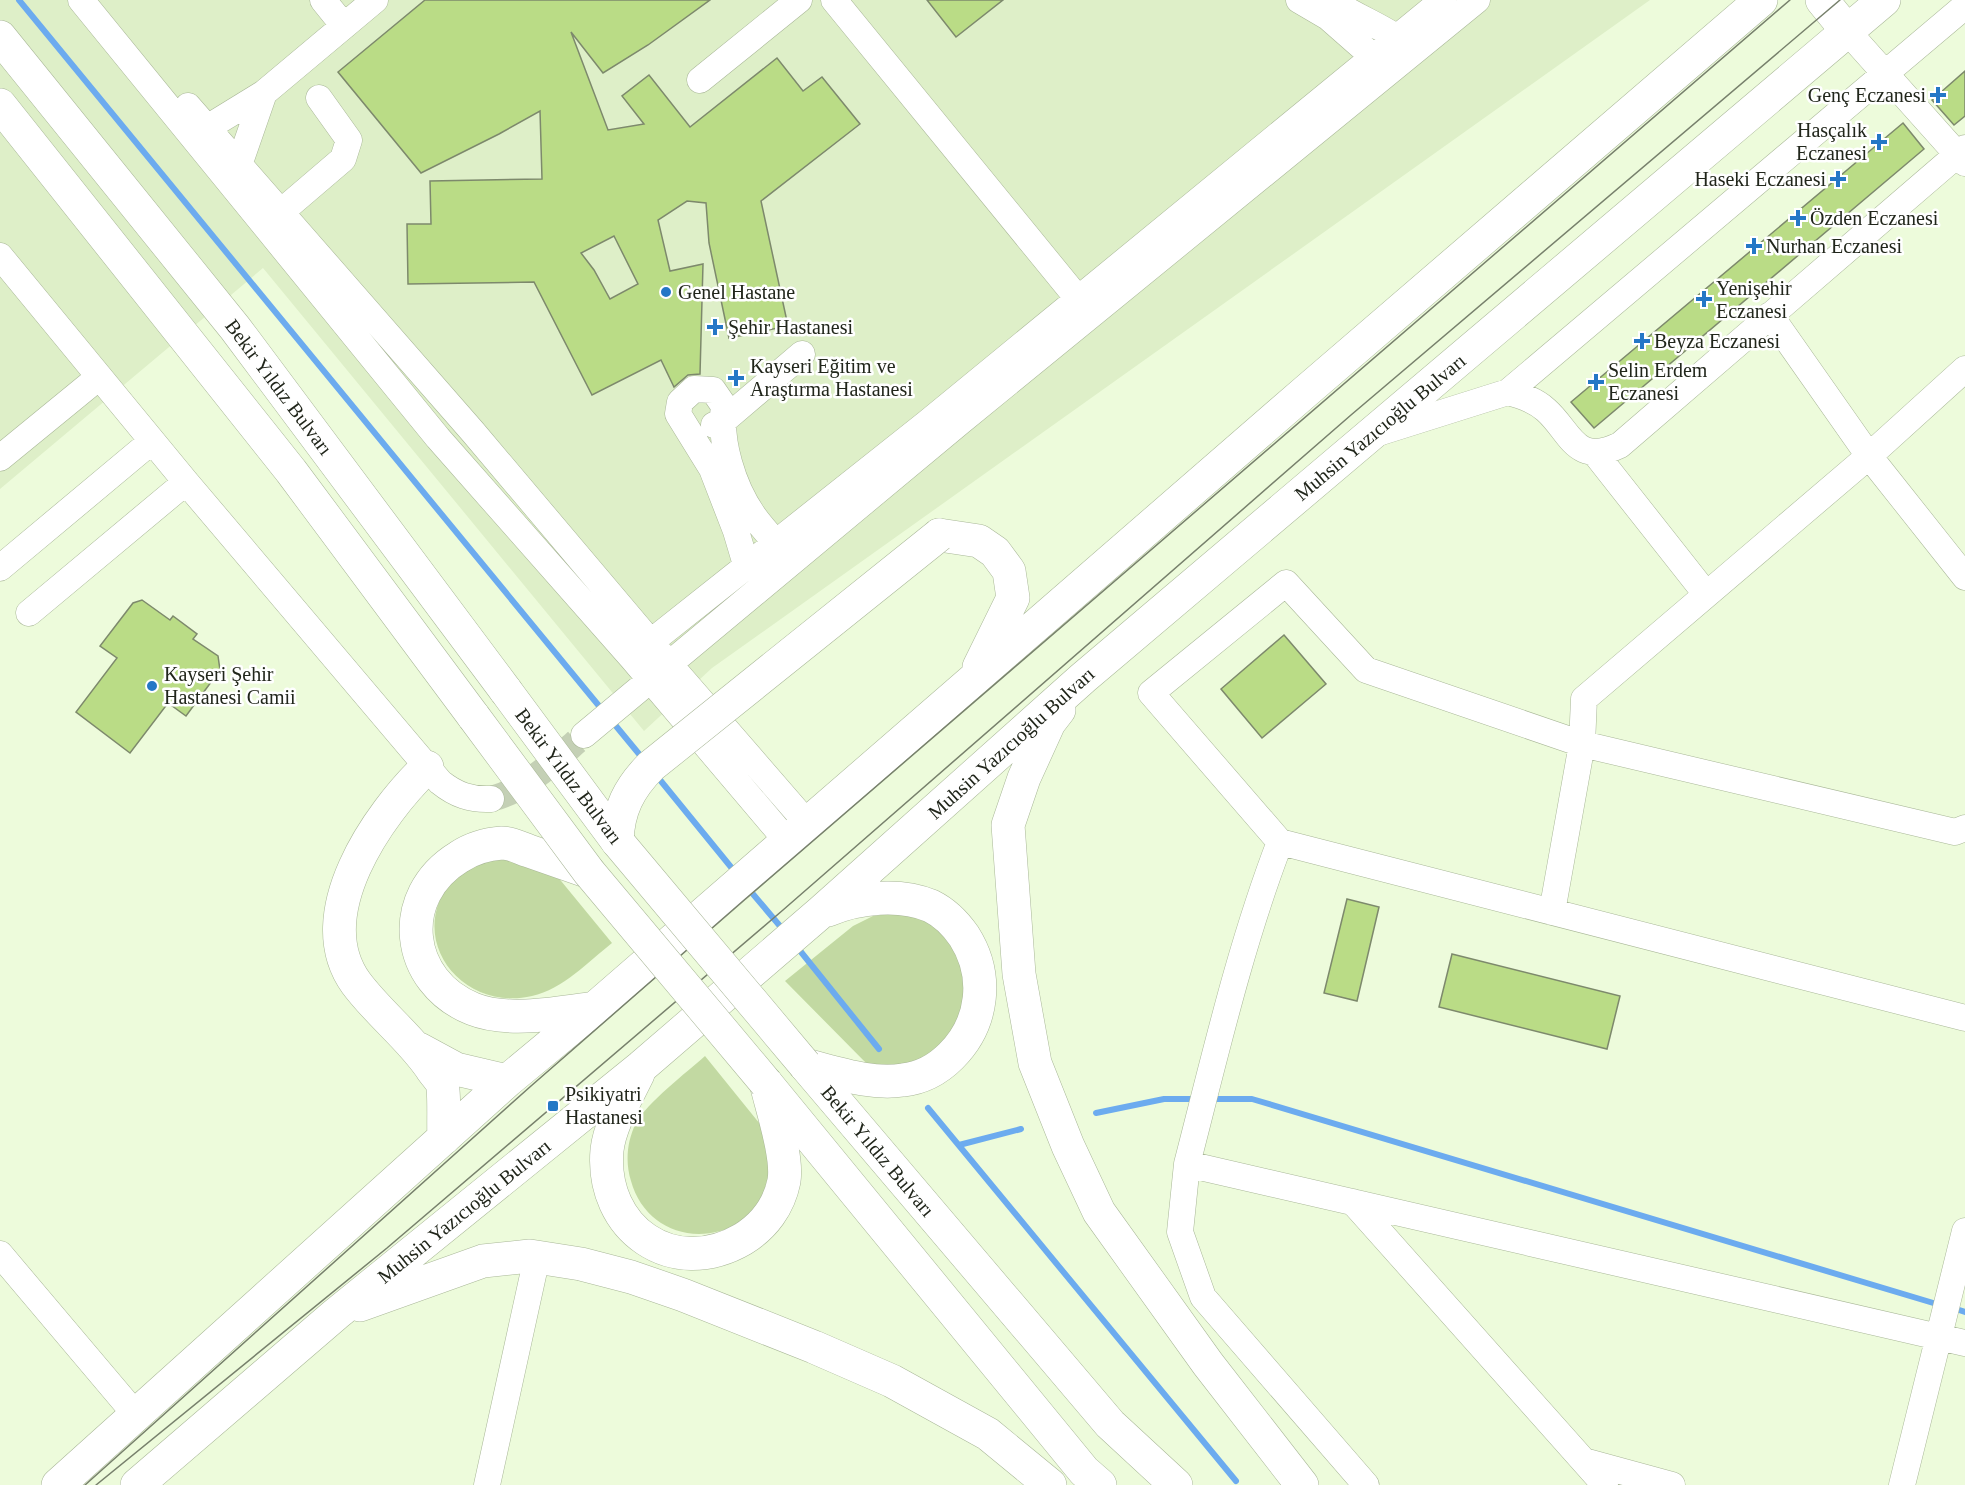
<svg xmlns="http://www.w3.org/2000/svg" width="1965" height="1485" font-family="'Times New Roman',serif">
<rect width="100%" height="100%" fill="#edfbdb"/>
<path fill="#deefc8" d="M0 0H1650L712 668 644 731 263 268 0 489Z"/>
<path fill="#c2d9a2" d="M495 855 557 876 612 943C588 962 563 989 532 996 460 1013 402 935 455 877 464 867 483 861 495 855Z
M905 912 951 934 971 993 944 1046 910 1065 867 1064 785 981 853 926 873 916Z
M705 1056 768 1134C773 1160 769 1191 752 1212 744 1221 731 1228 720 1231 680 1242 642 1221 631 1181 625 1162 627 1141 636 1123 647 1103 687 1072 705 1056Z"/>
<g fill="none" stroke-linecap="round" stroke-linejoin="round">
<path stroke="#6cabef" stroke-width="6" d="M19 0 604 712
M611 720 644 760
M656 775 735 872
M747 887 785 932
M797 947 879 1049
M1209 1099H1252L1940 1305
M928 1108 1236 1481
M1096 1113 1164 1099H1196
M959 1145 1021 1129
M1953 1308 1965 1312"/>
</g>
<path fill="#badc86" stroke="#7d896c" stroke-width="1.5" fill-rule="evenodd" d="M425 0H710L648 45 603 73 571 32 608 130 644 124 622 96 649 75 690 127 777 58 803 91 822 77 860 124 761 201 788 326 729 338 709 243 706 203 687 201 658 220 670 271 703 264 700 374 688 375 674 387 661 360 592 395 534 282 408 284 407 224H431L430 181 542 179 540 111 499 134 421 173 338 72ZM614 236 638 284 610 299 594 270 581 253Z
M927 0H1003L956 37Z
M1965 71V116L1954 125 1932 100Z
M1903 123 1924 149 1594 428 1571 402Z
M142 600 170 620 173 616 197 634 193 639 218 656 220 670 186 716 168 703 130 753 76 712 117 658 100 646 133 603Z
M1284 635 1326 684 1262 738 1221 689Z
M1347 899 1379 907 1357 1001 1324 993Z
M1452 954 1620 996 1607 1049 1439 1007Z"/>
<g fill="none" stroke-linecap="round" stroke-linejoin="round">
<path stroke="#c4d0b5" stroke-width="26" stroke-dasharray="26 13" stroke-linecap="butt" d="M491 799C527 790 557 758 584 735"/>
<g stroke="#a9b798" stroke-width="27">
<path id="minor" d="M81 0 438 438 632 658 787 841
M323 0 344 26
M834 0 1079 300 1091 311
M1299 0 1328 17 1386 68
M1331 0C1356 18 1386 27 1410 47
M1848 32 1965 163
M700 80 799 0
M188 106 473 432 669 664 807 823
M207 128 264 93 375 0
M239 165 264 93
M281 212 343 159 349 140 319 98
M0 256 186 482 440 782C456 795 471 800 491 799
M1770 315 1869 456 1965 369
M1508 392 1965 6
M714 425 722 422 802 354
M1378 433 1508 392C1522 396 1535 400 1546 410 1571 432 1575 467 1620 445L1965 148
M1594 452 1706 594
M0 458 99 377
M0 568 152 441
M747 568 736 531 712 469 678 414 680 402 694 389 713 390 724 406C719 441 733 486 753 515 760 525 769 535 777 544
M1965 577 1869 456 1584 699 1582 744 1366 670 1286 583 1151 693 1280 842 1965 1018
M29 613 186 482
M637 653 927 423 1443 0
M584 735 960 422 1477 0
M1280 842C1240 946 1215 1056 1187 1164L1965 1343
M1552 912 1582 744 1955 832 1965 828
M1187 1164 1180 1232 1203 1297 1366 1485
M1353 1202 1605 1485
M0 1254 136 1415
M1584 1461 1672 1485
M487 1485 537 1257
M1902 1485 1965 1231"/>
</g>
<g stroke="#a9b798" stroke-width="34">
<path id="major" d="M0 37 235 328 506 691
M0 105 291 471 474 717
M805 1065 1110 1424 1176 1485
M766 1083 1084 1471 1100 1485"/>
</g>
<g stroke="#a9b798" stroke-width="34">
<path id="highway" d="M1822 0 1848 32
M939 535 979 541 995 552 1009 571 1013 598 979 667
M1059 710 1049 723 1024 778 1008 825 1019 974 1035 1063 1068 1146 1099 1212 1208 1364 1302 1485
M427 767C378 814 307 915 356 983 379 1014 410 1037 431 1068 434 1073 439 1078 442 1083 445 1093 443 1126 444 1138
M589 872C569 865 549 858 529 851 520 848 511 843 502 843 487 844 471 849 459 857 395 896 405 982 473 1009 508 1023 559 1013 595 1008
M419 1049 456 1069 507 1081
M805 1065C837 1073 871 1085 903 1080 922 1078 938 1069 951 1056 984 1023 989 975 964 936 955 923 945 913 931 906 900 893 859 897 828 910
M638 1074C627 1097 610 1124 607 1150 600 1229 673 1280 743 1239 764 1226 779 1206 784 1181 788 1156 772 1109 766 1083
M360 1305 483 1261 530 1256 581 1264 631 1277 683 1295 814 1347 892 1381 988 1434 1050 1485
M58 1485 507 1081 595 1008 1305 392 1761 0
M137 1485 336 1314 641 1067 821 912 1083 678 1884 0"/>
</g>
<use href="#minor" stroke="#fff" stroke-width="26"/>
<use href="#major" stroke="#fff" stroke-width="33"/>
<use href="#highway" stroke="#fff" stroke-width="33"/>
<path stroke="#77806c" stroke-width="1.5" d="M85 1485 531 1086 743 901 1790 0
M96 1485 387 1248 783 910 1351 415 1840 0"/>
<g stroke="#a9b798" stroke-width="34" stroke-linecap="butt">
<path id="major-bridge" d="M506 691 617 841 805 1065
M474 717 589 872 766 1083"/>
</g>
<g stroke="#a9b798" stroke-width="34" stroke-linecap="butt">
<path id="highway-bridge" d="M617 841C618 810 629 788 651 766L939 535"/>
</g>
<use href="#major-bridge" stroke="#fff" stroke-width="33"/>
<use href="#highway-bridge" stroke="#fff" stroke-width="33"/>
</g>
<g fill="#2477c6" stroke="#fff" stroke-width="2">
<path d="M1935 86h6v6h6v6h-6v6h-6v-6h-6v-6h6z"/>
<path d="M1876 133h6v6h6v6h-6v6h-6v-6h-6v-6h6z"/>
<path d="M1835 170h6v6h6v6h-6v6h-6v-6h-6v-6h6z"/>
<path d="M1795 209h6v6h6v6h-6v6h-6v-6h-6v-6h6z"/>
<path d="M1751 237h6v6h6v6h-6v6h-6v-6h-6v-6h6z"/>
<circle cx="666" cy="292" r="6"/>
<path d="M1701 290h6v6h6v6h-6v6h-6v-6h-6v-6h6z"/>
<path d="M712 318h6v6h6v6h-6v6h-6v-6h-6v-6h6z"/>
<path d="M1639 332h6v6h6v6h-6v6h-6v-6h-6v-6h6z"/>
<path d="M733 369h6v6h6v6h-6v6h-6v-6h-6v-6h6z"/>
<path d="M1593 373h6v6h6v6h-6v6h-6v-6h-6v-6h6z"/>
<circle cx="152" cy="686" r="6"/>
<rect x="547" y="1100" width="12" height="12" rx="3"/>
</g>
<g text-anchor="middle" stroke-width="5" stroke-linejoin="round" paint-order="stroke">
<g font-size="20" fill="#21261b" stroke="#fff" text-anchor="start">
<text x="1926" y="102" text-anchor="end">Genç Eczanesi</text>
<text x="1867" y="137" text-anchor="end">Hasçalık<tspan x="1867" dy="23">Eczanesi</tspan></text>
<text x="1826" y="186" text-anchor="end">Haseki Eczanesi</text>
<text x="1810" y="225">Özden Eczanesi</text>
<text x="1766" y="253">Nurhan Eczanesi</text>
<text x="1716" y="295">Yenişehir<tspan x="1716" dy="23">Eczanesi</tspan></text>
<text x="678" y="299">Genel Hastane</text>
<text x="728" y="334">Şehir Hastanesi</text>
<text x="1654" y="348">Beyza Eczanesi</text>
<text x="750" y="373">Kayseri Eğitim ve<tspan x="750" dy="23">Araştırma Hastanesi</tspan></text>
<text x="1608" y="377">Selin Erdem<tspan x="1608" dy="23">Eczanesi</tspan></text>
<text x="164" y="681">Kayseri Şehir<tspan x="164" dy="23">Hastanesi Camii</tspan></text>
<text x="565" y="1101">Psikiyatri<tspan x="565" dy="23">Hastanesi</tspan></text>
</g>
<g font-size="20" fill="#21261b" stroke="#fff">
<text transform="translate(279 387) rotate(53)" y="7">Bekir Yıldız Bulvarı</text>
<text transform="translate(1380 427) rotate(-40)" y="7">Muhsin Yazıcıoğlu Bulvarı</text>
<text transform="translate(1011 743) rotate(-42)" y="7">Muhsin Yazıcıoğlu Bulvarı</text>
<text transform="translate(569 776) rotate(53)" y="7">Bekir Yıldız Bulvarı</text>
<text transform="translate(878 1151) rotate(50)" y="7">Bekir Yıldız Bulvarı</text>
<text transform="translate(464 1211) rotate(-39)" y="7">Muhsin Yazıcıoğlu Bulvarı</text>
</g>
</g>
</svg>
